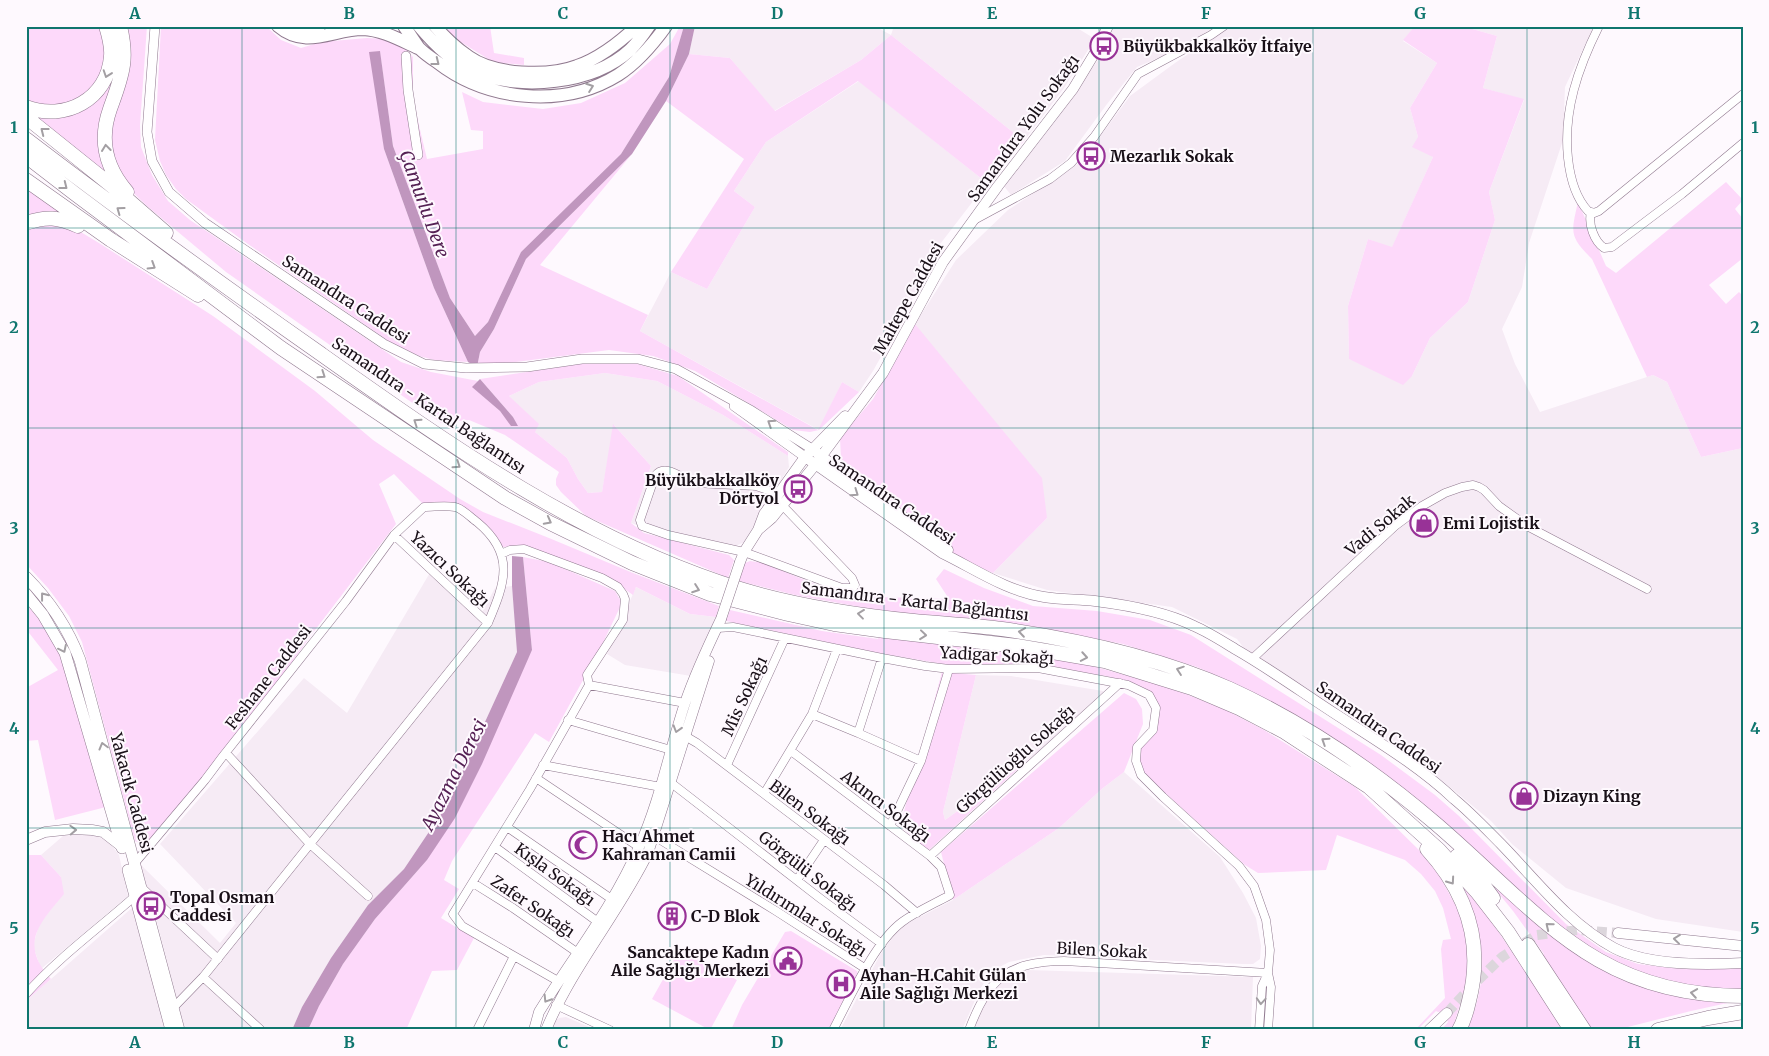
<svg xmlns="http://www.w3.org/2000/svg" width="1769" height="1056" font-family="Merriweather,serif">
<rect width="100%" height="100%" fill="#fef9fe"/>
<path fill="#f6ebf5" d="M695 26H881L880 29 891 35 894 26H1074L1095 39 1064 88 1024 141 891 35 861 60 774 111 730 58 689 54Z
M1111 26H1215L1184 47 1137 67 1107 104 1065 161 1011 195 1003 185 1099 59Z
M1230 26H1413L1414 27 1403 41 1437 63 1410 108 1418 137 1433 157 1392 248 1368 239 1348 306 1349 359 1412 376 1430 338 1468 302 1495 220 1489 192 1524 100 1483 88 1497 36 1469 28V26H1594L1565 87 1564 112 1568 125 1529 243 1522 287 1502 329 1515 364 1540 412 1653 375 1667 382 1701 457 1743 448V932L1656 919 1566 888 1512 844 1491 821 1423 765 1332 703 1252 659 1237 639 1172 607 1047 590 993 573 1047 518 915 324 956 260 1008 210 1082 161 1130 96 1175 63Z
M859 81 987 183 934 252 908 308 873 371 859 392 842 382 819 430 640 331 671 272 707 289 755 207 734 191 766 142Z
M605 373 657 381 723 415 788 456 789 467 744 542 732 548 670 537 631 523 651 466 614 425 602 492 588 493 578 479 567 458 535 432 509 396 539 382Z
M431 571 480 616 495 588 512 586 516 628 517 652 447 805 404 869 368 905 331 958 302 1007 292 1030H185L155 915 140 864 220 943 236 923 160 844 304 678 347 713Z
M636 587 690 614 716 617 691 676 625 665 607 654Z
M976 675 1011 676 1103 691 1106 697 1022 765 945 820 943 812Z
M1124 772 1220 857 1243 893 1256 918 1261 946 1260 959 1253 964H1243L1044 955 1009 962 992 971 980 989 962 1030H840L880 955 895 934 908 923 953 900 1059 828 1103 788Z
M90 833 109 842 119 855 128 896 41 969 33 946 39 925 48 913 61 877 41 855 63 836Z
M133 907 166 1030H26V1001Z
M1028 970 1253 977 1251 1030H972L980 1009 992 991 1007 978Z
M566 1017 587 1026 594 1030H551L555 1021 559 1018Z"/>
<path fill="#fdd9fa" d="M26 26H101L106 50 99 79 78 101 42 107 26 101Z
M110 26H116L119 43 112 87 108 174 36 117 52 119 67 117V114L97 97Z
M126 26H147L140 125 141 147 152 175 168 201 190 220 401 362 431 372 478 381 473 387 500 411 512 426H517L513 417 480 379 601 361 634 363 678 376 788 452V456L723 415 657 381 605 373 539 382 509 396 539 424 535 432 567 458 578 479 588 493 602 492 613 424 651 466 631 523 644 533 729 555 734 560 728 578 586 516 561 492 556 485V479L559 472 505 435 469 420 441 423 226 272 147 206 123 183 110 143Z
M161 26H266L281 40 301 48 321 42 367 38 387 39 404 47 413 57V100L427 159 483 149V131L471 130 462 92 483 102 543 109 581 103 625 83 670 44 680 26H684L669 77 621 154 521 252 488 322 475 336 450 298 393 146 380 52 384 149 434 288 468 362 434 360 419 356 390 342 245 242 186 199 176 189 166 175 160 161 155 140Z
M443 26H490L494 53 524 58V65L493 62 451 36Z
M1413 26H1469V28L1497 36 1483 88 1524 99 1489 192 1495 220 1468 302 1430 338 1412 376 1403 385 1349 359 1348 306 1368 239 1392 247 1433 157 1412 147 1418 137 1410 108 1437 63 1403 40 1414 27Z
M891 35 1024 141 987 183 858 81 766 142 734 191 755 207 707 289 671 272 744 159 666 101 689 54 730 58 775 111 861 60Z
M632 154 540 265 648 315 640 331 818 430 842 382 859 392 819 430 810 432 793 430 695 371 653 356 609 350 477 367 480 352 494 329 526 259Z
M1726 182 1743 200 1735 209 1743 219V258L1709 285 1726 304 1739 292 1743 296V448L1701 457 1667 382 1653 375 1647 377 1592 259C1569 236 1571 233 1578 202L1606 266 1616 273Z
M26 188 62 213 41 212 26 216Z
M53 224 79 231 99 243 213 316 315 391 373 440 460 499 483 512 549 538 633 573 719 606 716 617 690 614 636 587 633 595 609 578 527 546 502 547 485 526 457 503H422L394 474 379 484 396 524 312 634 242 732 145 846 135 841 82 642 69 616 48 588 26 564V229Z
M915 324 1042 478 1047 518 993 573 960 559 841 459 840 438 873 399Z
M523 557 549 562 615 591 622 603 599 651 549 742 535 733 452 861 444 880 459 889 441 918 474 938 457 970 432 971 406 1030H308L319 1006 343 964 375 919 427 860 532 650Z
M750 561 763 563 844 596 949 599 936 579 944 569 984 588 1033 606 1097 611 1150 620 1191 635 1381 755 1435 795 1459 816 1566 924 1606 952 1638 964 1680 969 1743 967V992L1691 989 1618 967 1550 920 1366 762 1334 738 1296 715 1242 687 1197 667 1123 644 1031 626 882 611 795 595 739 581 745 563Z
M26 604 46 627 62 657 106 807 55 820 38 740 26 741V688L58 670 26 629Z
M730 610 822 631 878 639 879 637 1043 657 1078 662 1150 682 1186 694 1226 710 1264 730 1355 787 1423 854 1440 877 1461 915 1467 945 1468 979 1452 1030H1441L1448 1022 1447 1020 1448 1017 1445 1011 1438 1012 1436 1011 1417 1030 1416 1029 1445 998 1441 949 1443 940 1451 939 1443 908 1435 891 1421 874 1405 860 1337 835 1326 870 1258 873 1245 865 1143 773 1138 759 1140 749 1157 732 1159 709 1130 682 1106 676 1040 665H949L873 652 726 621Z
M942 672 976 675 943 812 945 820 1022 765 928 851 900 826Z
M1124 693 1136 699 1142 709 1143 724 1124 772 1103 788 1059 828 953 900 941 852Z
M26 855H41L61 877 64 894C39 924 19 944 51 979L26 1001Z
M1458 880 1489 918 1565 1030H1466C1479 1008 1486 967 1480 943 1475 922 1465 901 1458 880Z
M1496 887 1539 926 1577 954 1674 994 1732 1002 1691 1011 1616 1030H1590L1542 956 1544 954 1513 911 1495 889Z
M791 931 857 971 858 974 828 1030H731L742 1005 785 932Z
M680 949 737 980 710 1030 652 999Z"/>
<path fill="#c096be" d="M684 26H695L689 54 666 101 632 154 526 259 494 329 480 352 477 367 468 362 434 288 384 149 369 52 380 51 393 146 450 298 475 336 488 322 521 252 621 154 669 77Z
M480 379 513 417 518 426H511L500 411 472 387Z
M512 556 523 557 532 650 482 764 455 818 427 860 375 919 343 964 319 1006 308 1030H292L302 1007 331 958 368 905 404 869 447 805 517 652 512 586Z"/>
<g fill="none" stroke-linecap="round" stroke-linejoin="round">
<path stroke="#dcd6dc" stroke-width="10" stroke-dasharray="10 5" stroke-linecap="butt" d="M1447 1013 1468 990 1502 957 1537 935 1578 930 1618 933"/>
<g stroke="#90798f" stroke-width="9">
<path id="minor" d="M1599 26C1578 68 1563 111 1568 158 1570 177 1575 197 1588 211L1594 213 1599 211 1743 94
M1591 212C1588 224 1594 241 1604 248L1612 247 1682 194 1743 143
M976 219 1050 179 1071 163 1094 137 1138 74 1211 35 1224 26
M779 494 756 486 695 483C682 479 665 462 655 476L640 520 642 526 668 535 744 552 842 588H853L855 585 852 578 782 505
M394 535 488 623
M718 628 733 627 882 658 925 666 949 669 1038 668 1128 685 1149 695 1156 708 1153 730 1137 747 1136 761 1141 775 1163 797 1239 866 1254 886 1266 920 1270 950 1268 973 1262 986 1259 1030
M1252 659 1395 526 1422 506 1445 493 1462 487 1473 485 1479 487 1484 490 1499 506 1527 526 1647 589
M589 685 685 703
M812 714 858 733 882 658
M568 720 671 750
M858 733 921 761 949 669
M685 736 697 743 884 885 917 913
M791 751 930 856 941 867 950 895C934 904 917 911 902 922 874 943 850 998 833 1030
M226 753 310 844 368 896
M543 765 661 787
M727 765 785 638
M536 778 639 847
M670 782 821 899 882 944
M764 794 812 714 837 649
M890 826 921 761
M507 827 613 900
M654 836 776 911 866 969
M495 847 598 922
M930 856 1120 683
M134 864 205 780 223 756 346 601 394 535 424 507C434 507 445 505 455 507 462 508 471 518 477 522 516 554 505 583 488 623L203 977 173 1008
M797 880 824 840
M473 883 513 908 578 953
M142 888 218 959
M514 956 558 981
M1268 973 1271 987 1268 1030
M203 977 261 1030
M26 994C59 957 98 929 134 897
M556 1005 610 1030
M477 1030 514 956 462 926 453 914 530 789 589 685 587 675 623 620 625 599 623 594 618 587 602 578 524 549 510 550 501 554
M969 1030C989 977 1008 962 1064 961L1268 973"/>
</g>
<g stroke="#90798f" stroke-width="10">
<path id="tertiary" d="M155 26 147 132 152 161 169 192 205 223 384 344 424 364 466 368 527 367 582 359H638L676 369 752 411 812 449
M406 56 408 90 418 155
M734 406 805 457"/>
</g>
<g stroke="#90798f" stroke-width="11">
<path id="secondary" d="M817 453 948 550
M805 457 942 553C975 569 1006 591 1044 597 1061 600 1078 599 1095 601 1127 605 1166 612 1194 626 1208 632 1222 641 1235 649 1270 669 1303 693 1337 715 1377 741 1419 766 1454 799 1471 813 1486 829 1501 844 1537 881 1568 923 1614 948 1648 966 1705 965 1743 963
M758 530 772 518 815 465 883 373 943 262 998 186 1073 89 1096 51 1108 26
M740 562 744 552 758 530 764 514 805 457 845 416
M26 840 45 832 73 829 92 830 103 832 121 846
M1618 933 1743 946
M534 1030 539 1012C573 957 613 907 639 847 660 801 669 751 685 703 695 674 708 646 721 619
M546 1030C572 967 618 914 648 853L709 661
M1429 1030 1447 1013"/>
</g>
<g stroke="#90798f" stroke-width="12">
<path id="primary" d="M26 577C50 601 68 628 80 660L179 1030
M26 594 43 615 65 653 122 848
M128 870 171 1030"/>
</g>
<g stroke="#90798f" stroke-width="14">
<path id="trunk" d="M278 26C306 50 333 29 363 29 383 30 400 40 418 48
M298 26 315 28 319 26
M404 26C409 33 414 41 419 48 424 53 431 58 437 62 487 101 563 109 618 75 637 63 653 44 666 26
M419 26C434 44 453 63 475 72 520 91 593 84 630 50 637 43 643 35 649 26
M435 26C445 38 456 48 469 57 494 75 548 77 577 66 600 58 619 43 637 26"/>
</g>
<g stroke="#90798f" stroke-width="15">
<path id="motorway" d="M120 26C123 39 125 52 123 65 121 80 115 95 110 109 99 140 106 168 127 192
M26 107C65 122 108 99 111 56 112 46 109 36 106 26
M26 117 112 186 166 233
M26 139C123 213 221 284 321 354 451 446 585 541 740 589 796 606 855 615 914 621 943 624 973 625 1002 629 1080 640 1158 657 1230 689 1304 723 1373 770 1435 823 1538 911 1593 996 1743 996
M26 156 74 193 281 348 505 498 550 523 632 563 710 594 788 614 834 624 885 631 1017 646 1105 661 1192 688 1239 708 1283 731 1369 787 1439 850 1477 892 1508 932 1571 1030
M26 180 111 240 198 295
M26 223C47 216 58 217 78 226
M1427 849C1467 893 1484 943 1469 1001 1467 1010 1464 1021 1459 1030
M1457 856 1477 876 1493 898
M1528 945 1584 1030
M1658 1030 1708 1018 1743 1012"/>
</g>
<use href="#minor" stroke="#fff" stroke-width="8"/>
<use href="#tertiary" stroke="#fff" stroke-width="9"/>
<use href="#secondary" stroke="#fff" stroke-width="10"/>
<use href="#primary" stroke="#fff" stroke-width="11"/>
<use href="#trunk" stroke="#fff" stroke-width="12"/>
<use href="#motorway" stroke="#fff" stroke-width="14"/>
<g stroke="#90798f" stroke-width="11" stroke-linecap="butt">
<path id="secondary-bridge" d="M721 619 740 562"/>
</g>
<use href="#secondary-bridge" stroke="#fff" stroke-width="10"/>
</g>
<defs><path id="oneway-chevron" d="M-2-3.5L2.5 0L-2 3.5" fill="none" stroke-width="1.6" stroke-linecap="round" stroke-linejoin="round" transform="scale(1.25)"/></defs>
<g stroke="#a39fa3">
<use href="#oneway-chevron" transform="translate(436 62) rotate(38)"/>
<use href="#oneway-chevron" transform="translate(107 74) rotate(109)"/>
<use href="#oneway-chevron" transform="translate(590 87) rotate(-20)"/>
<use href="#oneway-chevron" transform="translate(44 131) rotate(-142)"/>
<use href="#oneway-chevron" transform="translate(106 148) rotate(-97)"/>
<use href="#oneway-chevron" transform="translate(64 186) rotate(38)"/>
<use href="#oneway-chevron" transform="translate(120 210) rotate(-144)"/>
<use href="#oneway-chevron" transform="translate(152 266) rotate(32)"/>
<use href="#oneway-chevron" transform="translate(322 375) rotate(34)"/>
<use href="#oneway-chevron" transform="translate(417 422) rotate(-146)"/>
<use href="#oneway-chevron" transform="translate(771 423) rotate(-147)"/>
<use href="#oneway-chevron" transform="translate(457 465) rotate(34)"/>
<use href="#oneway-chevron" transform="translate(855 493) rotate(35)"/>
<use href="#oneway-chevron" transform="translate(548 521) rotate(28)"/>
<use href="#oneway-chevron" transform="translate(696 589) rotate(20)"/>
<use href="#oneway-chevron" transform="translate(44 596) rotate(-128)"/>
<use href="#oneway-chevron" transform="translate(861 614) rotate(-173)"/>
<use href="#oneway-chevron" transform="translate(1022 632) rotate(-172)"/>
<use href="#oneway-chevron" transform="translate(923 635) rotate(6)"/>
<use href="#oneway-chevron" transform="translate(63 649) rotate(64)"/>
<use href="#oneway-chevron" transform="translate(1084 657) rotate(10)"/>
<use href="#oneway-chevron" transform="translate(1180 670) rotate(-161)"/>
<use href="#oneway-chevron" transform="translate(677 729) rotate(107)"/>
<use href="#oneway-chevron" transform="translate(1325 741) rotate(-147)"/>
<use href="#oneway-chevron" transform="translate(103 746) rotate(-105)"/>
<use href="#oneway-chevron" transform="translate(73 830) rotate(-2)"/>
<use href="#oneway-chevron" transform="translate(1451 881) rotate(55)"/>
<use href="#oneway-chevron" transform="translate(1549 926) rotate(-141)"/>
<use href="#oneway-chevron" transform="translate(1677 939) rotate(-174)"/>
<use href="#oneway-chevron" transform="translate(1694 993) rotate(-171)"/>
<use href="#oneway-chevron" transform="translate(547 999) rotate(122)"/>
<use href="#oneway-chevron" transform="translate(1261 1001) rotate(94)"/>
</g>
<path fill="none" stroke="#0f766e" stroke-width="1" stroke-opacity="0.55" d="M242 26V1030M456 26V1030M670 26V1030M884 26V1030M1099 26V1030M1313 26V1030M1527 26V1030M26 228H1743M26 428H1743M26 628H1743M26 828H1743"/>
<defs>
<g id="bus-ring" transform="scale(1.4375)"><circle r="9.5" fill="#fef9fe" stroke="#983297" stroke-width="1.5"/><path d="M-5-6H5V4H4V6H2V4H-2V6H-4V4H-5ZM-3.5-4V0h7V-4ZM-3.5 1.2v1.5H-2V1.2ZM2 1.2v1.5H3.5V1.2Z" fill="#983297"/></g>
<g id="shop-ring" transform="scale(1.4375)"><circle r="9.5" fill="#fef9fe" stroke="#983297" stroke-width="1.5"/><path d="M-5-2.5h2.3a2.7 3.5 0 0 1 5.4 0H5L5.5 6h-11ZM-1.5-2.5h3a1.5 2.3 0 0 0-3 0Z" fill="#983297"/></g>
<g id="mosque-ring" transform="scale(1.4375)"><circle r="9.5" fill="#fef9fe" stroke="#983297" stroke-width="1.5"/><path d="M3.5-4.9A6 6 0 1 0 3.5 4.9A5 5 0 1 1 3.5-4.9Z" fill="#983297"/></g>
<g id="building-ring" transform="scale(1.4375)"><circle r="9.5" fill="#fef9fe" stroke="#983297" stroke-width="1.5"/><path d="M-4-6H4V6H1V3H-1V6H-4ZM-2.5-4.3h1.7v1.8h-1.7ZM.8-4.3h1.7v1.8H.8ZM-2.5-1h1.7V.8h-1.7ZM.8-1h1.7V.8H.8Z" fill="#983297"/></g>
<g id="civic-ring" transform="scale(1.4375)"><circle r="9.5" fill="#fef9fe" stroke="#983297" stroke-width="1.5"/><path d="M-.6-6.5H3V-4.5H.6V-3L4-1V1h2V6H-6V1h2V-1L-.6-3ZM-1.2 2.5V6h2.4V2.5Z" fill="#983297"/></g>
<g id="hospital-ring" transform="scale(1.4375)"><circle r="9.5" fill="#fef9fe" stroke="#983297" stroke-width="1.5"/><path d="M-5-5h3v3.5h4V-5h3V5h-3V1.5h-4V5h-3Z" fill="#983297"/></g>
</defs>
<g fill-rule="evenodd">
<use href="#bus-ring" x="1104" y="46"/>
<use href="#bus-ring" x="1091" y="156"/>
<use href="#bus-ring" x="798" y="489"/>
<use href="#shop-ring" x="1424" y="523"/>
<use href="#shop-ring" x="1524" y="796"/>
<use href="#mosque-ring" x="583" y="845"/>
<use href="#bus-ring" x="151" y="906"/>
<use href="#building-ring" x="672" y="916"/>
<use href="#civic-ring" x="788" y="961"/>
<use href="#hospital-ring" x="841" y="984"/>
</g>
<g text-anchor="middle" stroke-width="4" stroke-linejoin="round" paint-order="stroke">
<g font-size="16" font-weight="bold" fill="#191018" stroke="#fef9fe" text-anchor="start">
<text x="1123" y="52">Büyükbakkalköy İtfaiye</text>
<text x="1110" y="162">Mezarlık Sokak</text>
<text x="779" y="486" text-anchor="end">Büyükbakkalköy<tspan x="779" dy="18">Dörtyol</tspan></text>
<text x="1443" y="529">Emi Lojistik</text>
<text x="1543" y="802">Dizayn King</text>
<text x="602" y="842">Hacı Ahmet<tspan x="602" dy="18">Kahraman Camii</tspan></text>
<text x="170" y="903">Topal Osman<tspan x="170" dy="18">Caddesi</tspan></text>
<text x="691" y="922">C-D Blok</text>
<text x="769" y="958" text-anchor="end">Sancaktepe Kadın<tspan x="769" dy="18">Aile Sağlığı Merkezi</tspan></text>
<text x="860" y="981">Ayhan-H.Cahit Gülan<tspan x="860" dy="18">Aile Sağlığı Merkezi</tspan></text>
</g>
<g font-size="16" fill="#191018" stroke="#fef9fe">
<text transform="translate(1023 128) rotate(-54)" y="6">Samandıra Yolu Sokağı</text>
<text transform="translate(908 298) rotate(-61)" y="6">Maltepe Caddesi</text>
<text transform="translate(346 299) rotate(33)" y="6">Samandıra Caddesi</text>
<text transform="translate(429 405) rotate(34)" y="6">Samandıra - Kartal Bağlantısı</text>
<text transform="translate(892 499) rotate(34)" y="6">Samandıra Caddesi</text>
<text transform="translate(1380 525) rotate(-40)" y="6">Vadi Sokak</text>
<text transform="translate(450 569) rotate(43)" y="6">Yazıcı Sokağı</text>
<text transform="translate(915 601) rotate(7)" y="6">Samandıra - Kartal Bağlantısı</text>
<text transform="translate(997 655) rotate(3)" y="6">Yadigar Sokağı</text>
<text transform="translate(268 677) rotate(-52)" y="6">Feshane Caddesi</text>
<text transform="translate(744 696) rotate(-65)" y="6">Mis Sokağı</text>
<text transform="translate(1379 727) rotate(35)" y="6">Samandıra Caddesi</text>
<text transform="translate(1015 759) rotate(-42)" y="6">Görgülüoğlu Sokağı</text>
<text transform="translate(132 793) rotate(75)" y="6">Yakacık Caddesi</text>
<text transform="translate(886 806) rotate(37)" y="6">Akıncı Sokağı</text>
<text transform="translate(810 812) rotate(37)" y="6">Bilen Sokağı</text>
<text transform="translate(808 871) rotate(38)" y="6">Görgülü Sokağı</text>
<text transform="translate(555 874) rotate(36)" y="6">Kışla Sokağı</text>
<text transform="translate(533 906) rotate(34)" y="6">Zafer Sokağı</text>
<text transform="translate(806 915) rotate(32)" y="6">Yıldırımlar Sokağı</text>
<text transform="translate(1102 950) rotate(3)" y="6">Bilen Sokak</text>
</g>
<g font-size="18" font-style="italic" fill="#552154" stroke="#fef9fe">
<text transform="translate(424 204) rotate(70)" y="6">Çamurlu Dere</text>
<text transform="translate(454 775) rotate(-63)" y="6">Ayazma Deresi</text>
</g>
</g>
<rect width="1769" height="1056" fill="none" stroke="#fef9fe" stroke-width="55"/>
<rect x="28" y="28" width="1714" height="1000" fill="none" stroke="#0f766e" stroke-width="2"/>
<g font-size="16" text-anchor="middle" font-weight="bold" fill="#0f766e">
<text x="135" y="19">A</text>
<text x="349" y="19">B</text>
<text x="563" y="19">C</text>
<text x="777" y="19">D</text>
<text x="992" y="19">E</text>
<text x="1206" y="19">F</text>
<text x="1420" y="19">G</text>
<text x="1634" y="19">H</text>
<text x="14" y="133">1</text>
<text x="1755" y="133">1</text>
<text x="14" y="333">2</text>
<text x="1755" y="333">2</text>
<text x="14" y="534">3</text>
<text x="1755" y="534">3</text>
<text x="14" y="734">4</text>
<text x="1755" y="734">4</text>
<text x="14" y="934">5</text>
<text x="1755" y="934">5</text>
<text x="135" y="1048">A</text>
<text x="349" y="1048">B</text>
<text x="563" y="1048">C</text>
<text x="777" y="1048">D</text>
<text x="992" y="1048">E</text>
<text x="1206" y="1048">F</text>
<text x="1420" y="1048">G</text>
<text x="1634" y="1048">H</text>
</g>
</svg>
